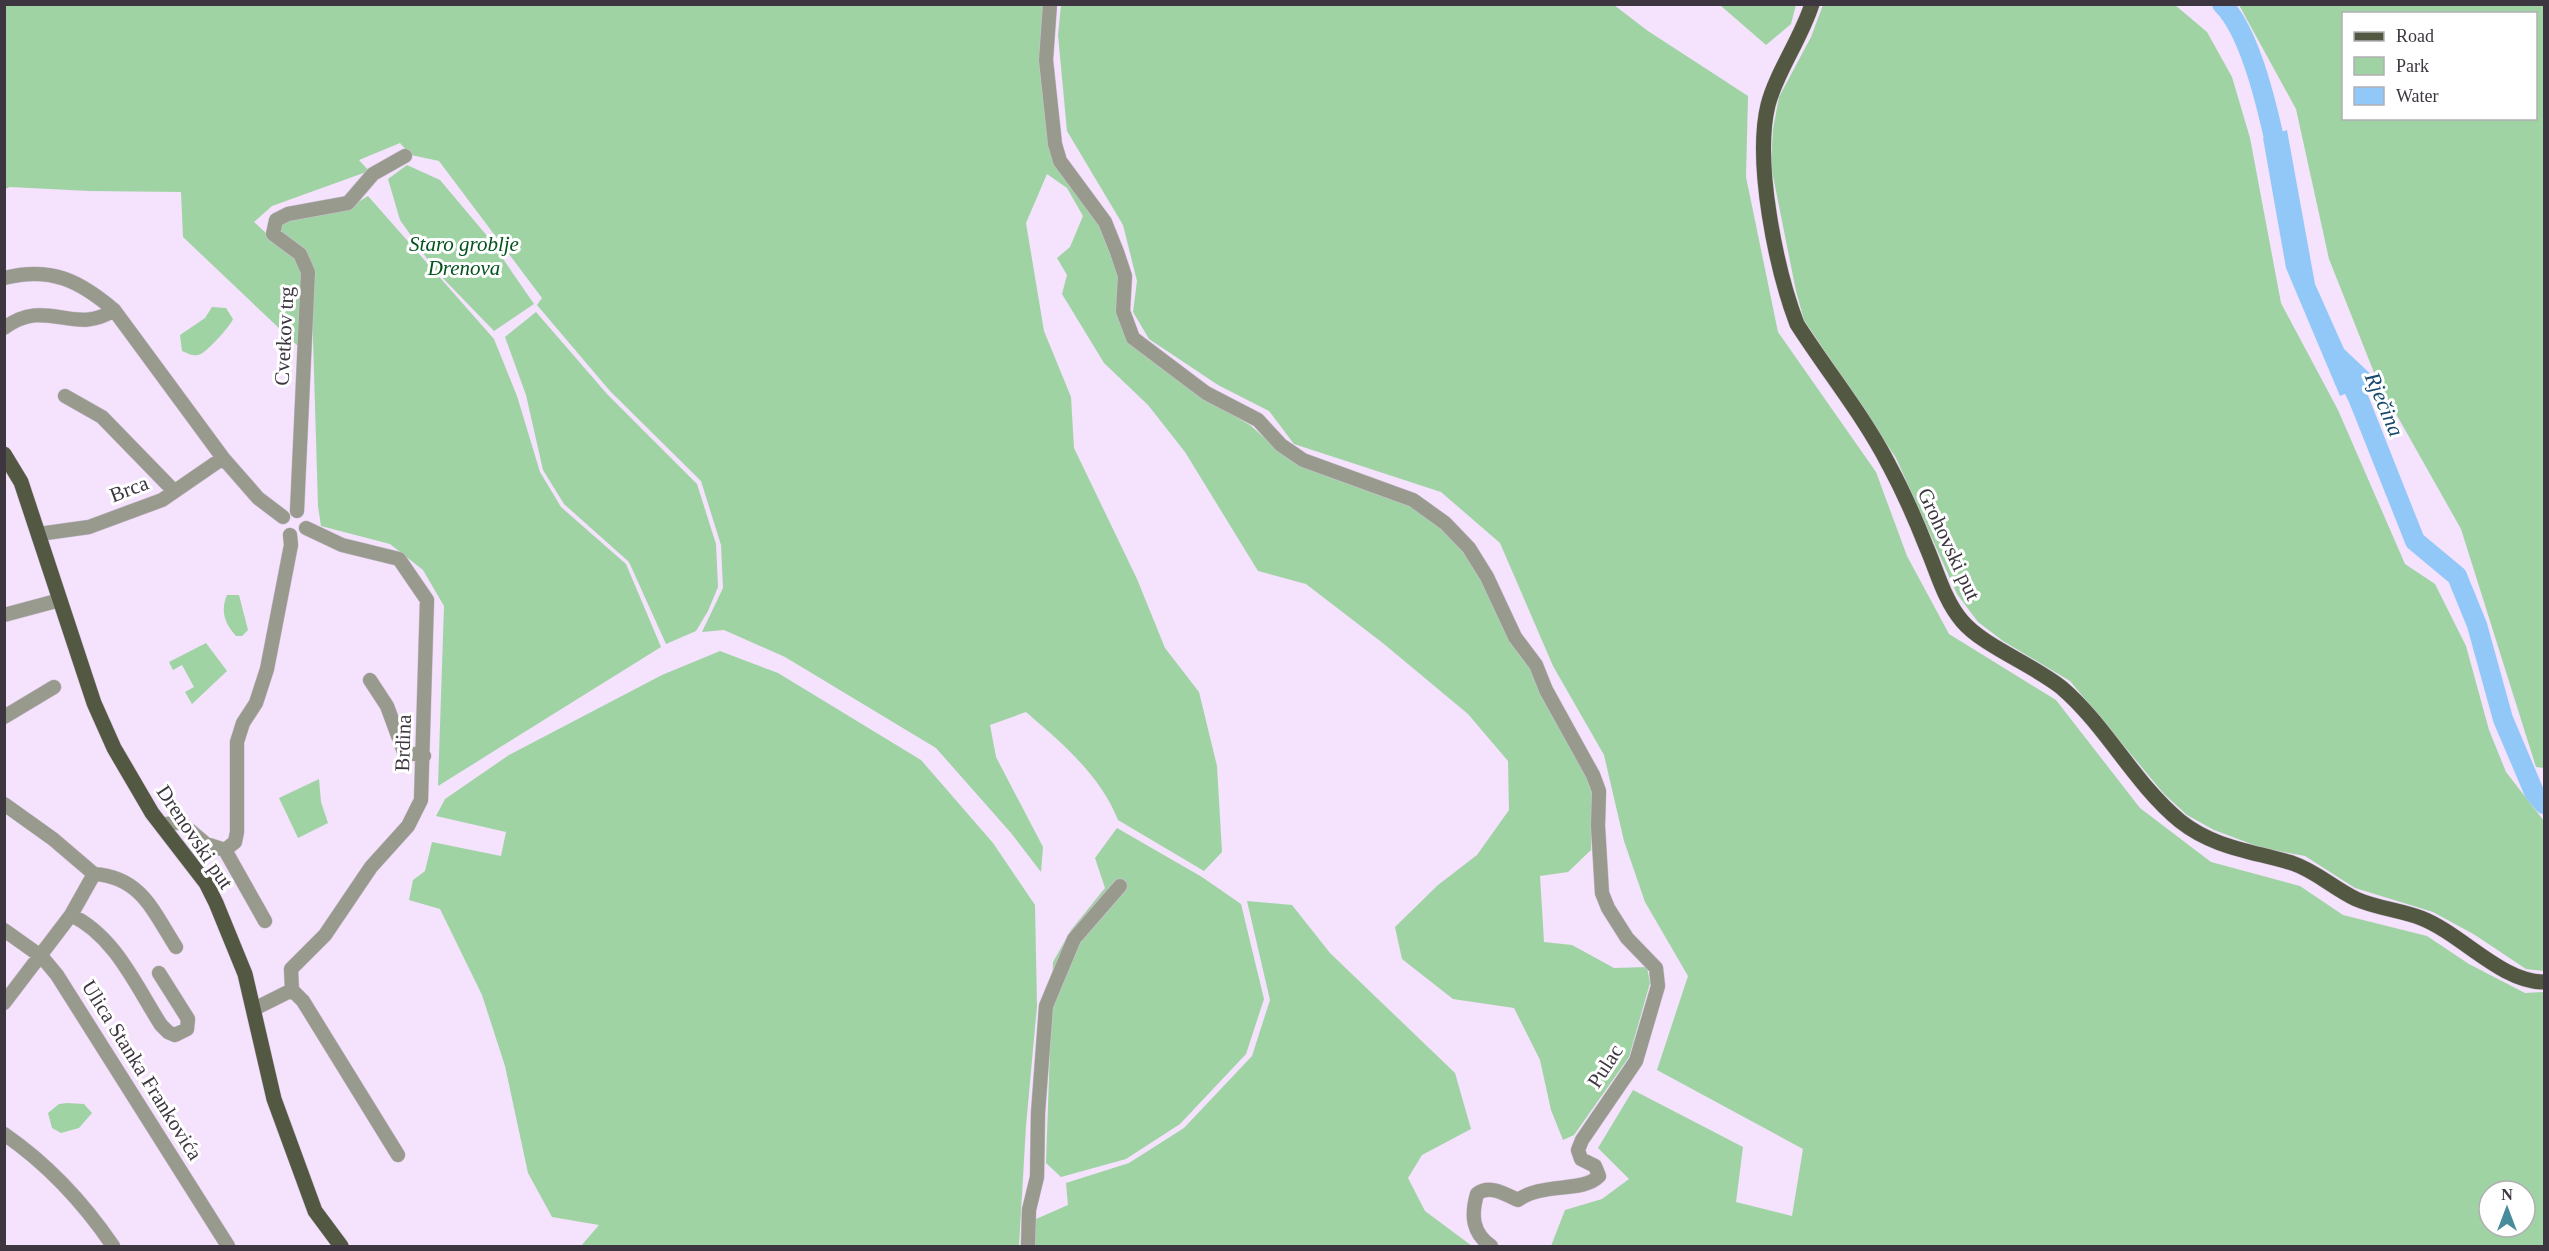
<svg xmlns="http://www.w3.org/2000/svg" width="2549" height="1251" font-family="'Times New Roman',serif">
<rect width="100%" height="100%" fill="#f5e2fd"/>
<path fill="#9fd3a4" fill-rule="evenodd" d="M5 5H1044L1047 130 1060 171 1101 225 1121 279 1119 318 1129 344 1163 366 1193 392 1250 425 1285 456 1411 507 1442 527 1467 553 1532 669 1537 686 1592 786 1591 850 1568 872 1540 876 1544 942 1572 945 1614 968 1647 967 1650 983 1629 1057 1574 1135 1563 1140 1551 1110 1540 1060 1514 1008 1453 999 1402 959 1395 927 1438 885 1477 855 1509 810 1508 761 1468 714 1384 644 1306 584 1258 571 1185 452 1148 405 1104 363 1062 294 1067 275 1057 258 1070 247 1083 216 1067 188 1047 174 1026 223 1044 331 1071 397 1074 448 1137 579 1165 648 1199 692 1217 766 1222 852 1204 871 1118 820C1100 775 1062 743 1026 712L990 725 996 757 1043 847 1041 872 1011 833 936 748 785 657 724 630 702 632 723 588 721 545 701 481 610 391 537 305 542 298 439 161 411 155 400 143 359 160 369 171 272 206 254 222 278 244 290 250 303 271 301 349 183 237 181 192 89 191 10 187 5 189Z
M1061 5H1614L1648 31 1748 96 1746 177 1778 332 1876 472 1907 556 1949 634 2056 700 2140 808 2211 862 2300 886 2343 915 2427 936 2469 964 2525 993 2544 992V1246H1551L1565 1210 1602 1199 1629 1179 1598 1148 1633 1090 1743 1147 1736 1202 1792 1216 1803 1149 1657 1070 1688 976 1645 902 1624 841 1604 755 1553 666 1500 543 1441 492 1294 444 1269 411 1218 385 1149 339 1133 312 1137 281 1123 225 1067 131 1058 35ZM2489 1191H2525V1227H2489Z
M1720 5H1796L1791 24 1766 45Z
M1823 5H2175L2207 32 2232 77 2250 138 2281 303 2338 410 2405 564 2435 584 2466 646 2489 730 2506 772 2544 821V971L2526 969 2475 935 2433 912 2355 888 2305 856 2262 848 2214 830 2187 815 2164 794 2070 681 2003 641 1978 622 1957 594 1896 458 1804 320 1796 291 1771 166 1773 129 1779 97 1811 37Z
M2239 5H2544V768L2536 767 2461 529 2377 380 2329 259 2296 109ZM2344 14H2536V118H2344Z
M407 165 440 180 488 237 534 304 494 331 435 270 400 220 388 179Z
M368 196 494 339 517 396 540 472 561 507 626 564 661 647 438 786 444 606 423 570 390 544 321 526 318 506 311 272 278 234 280 222 347 209Z
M212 307 226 308 233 319C230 327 208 350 201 354 194 357 189 354 182 351L180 335 205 318Z
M536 312 607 394 697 484 716 544 718 587 708 611 696 631 666 644 629 562 564 504 543 470 526 395 505 337Z
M227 595H239L248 630 242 636H236C225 624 220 611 227 595Z
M206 643 227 671 192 704 185 692 194 687 182 665 173 670 169 662Z
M720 651 778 673 921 760 993 843 1035 905 1037 1006 1026 1126 1019 1246H581L599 1225 552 1217 528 1173 505 1066 482 995 440 909 409 900 413 880 425 871 432 842 501 856 506 832 436 816 445 799 509 755 662 675Z
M319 779 321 802 328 823 298 838 279 798Z
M1117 828 1202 877 1241 904 1264 999 1246 1054 1180 1124 1126 1159 1061 1177 1046 1163 1053 962 1071 930 1105 888 1095 858Z
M1247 901 1292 905 1330 953 1455 1073 1471 1129 1422 1155 1408 1178 1425 1211 1472 1246H1035L1036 1219 1068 1205 1066 1183 1129 1163 1184 1128 1252 1056 1270 1000Z
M67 1103 84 1104 92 1113 79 1128 61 1133 52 1128 48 1113 59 1104Z"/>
<path fill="#92c8f8" d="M2287 130 2315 284 2344 349 2377 380 2340 396 2286 268 2263 138Z"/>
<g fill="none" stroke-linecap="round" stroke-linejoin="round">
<path stroke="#92c8f8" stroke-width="20" d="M2222 4C2252 33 2270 119 2279 161
M2343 367 2359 400 2415 541 2457 576 2477 625 2503 719 2534 792 2544 804"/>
<g stroke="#d0c0d7" stroke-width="15">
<path id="minor" d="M1050 4 1046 60 1055 144 1060 161 1105 222 1117 252 1125 276 1123 311 1133 338 1206 393 1258 420 1281 445 1303 460 1413 500 1445 523 1469 548 1487 577 1515 637 1536 665 1546 690 1593 775 1599 791 1598 826 1602 893 1608 908 1627 938 1656 968 1658 986 1636 1061 1582 1140 1578 1150 1581 1159 1595 1166 1599 1176C1583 1193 1543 1182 1518 1200 1505 1194 1489 1184 1477 1194 1471 1215 1472 1233 1491 1246
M4 278C51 266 80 281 114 310L223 458 258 498 283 517
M4 328C47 296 73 337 114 310
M65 396 102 417 174 491
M297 511 308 272 300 254 273 234 276 220 288 214 348 203 373 174 405 156
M39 534 89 527 162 500 223 458
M4 615 60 600
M370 680 387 706 404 752 424 756
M4 717 54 687
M4 804 53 839 94 874
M161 825 180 822 206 844 225 850
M225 850 235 842 237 832V742L243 723 256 703 267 669 291 545 290 535
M225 850 265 921
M94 874C141 877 153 911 176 947
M71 915C115 936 136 986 161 1025L168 1032 175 1035 187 1029 188 1019 159 973
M4 930 42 957 57 975 228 1246
M292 990 303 1001 398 1155
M4 1003 71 915 94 874
M254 1009 292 990 291 969 325 935 371 867 408 826 421 800 427 600 399 559 342 545 306 528
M4 1134C49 1165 83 1202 113 1246
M1028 1246 1029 1210 1037 1177 1038 1113 1046 1006 1074 939 1120 886"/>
</g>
<g stroke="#d0c0d7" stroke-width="16">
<path id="major" d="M1812 4C1801 39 1776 73 1768 105 1754 162 1776 269 1797 324 1827 371 1864 416 1889 465 1903 491 1915 518 1926 546 1937 571 1944 600 1962 621 1983 646 2034 665 2062 688 2107 727 2134 783 2180 821 2214 848 2252 851 2292 863 2316 871 2333 888 2356 899 2376 908 2400 910 2421 918 2462 934 2501 982 2544 982
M4 454 21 482 94 703 114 748 152 813 206 883 216 903 245 974 274 1099 315 1211 341 1246"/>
</g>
<use href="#minor" stroke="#979a8d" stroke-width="14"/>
<use href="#major" stroke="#535842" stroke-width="15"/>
</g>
<g text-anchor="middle" stroke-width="6" stroke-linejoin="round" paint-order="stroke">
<g font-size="21" font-style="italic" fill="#02531c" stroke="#fff">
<text x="464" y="251">Staro groblje<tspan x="464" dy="24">Drenova</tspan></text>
</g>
<g font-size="21" fill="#3d3640" stroke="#fff">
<text transform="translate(284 336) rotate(-87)" y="7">Cvetkov trg</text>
<text transform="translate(129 489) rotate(-21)" y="7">Brca</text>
<text transform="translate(1949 544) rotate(65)" y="7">Grohovski put</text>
<text transform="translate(403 743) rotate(-88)" y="7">Brdina</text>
<text transform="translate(195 837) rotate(56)" y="7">Drenovski put</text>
<text transform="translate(1605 1066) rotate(-57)" y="7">Pulac</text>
<text transform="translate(142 1070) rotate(58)" y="7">Ulica Stanka Frankovića</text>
</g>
<g font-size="22" font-style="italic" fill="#16486f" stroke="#fff">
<text transform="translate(2385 404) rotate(67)" y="8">Rječina</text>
</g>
</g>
<rect width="2549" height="1251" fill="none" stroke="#3d3640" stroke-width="12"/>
<rect x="2342" y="12" width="195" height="108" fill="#ffffff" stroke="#b1afb3" stroke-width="1.5"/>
<rect x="2354" y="32" width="30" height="9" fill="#535842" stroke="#b1afb3" stroke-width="1.5"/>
<text x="2396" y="42" font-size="18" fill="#3d3640">Road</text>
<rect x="2354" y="57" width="30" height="18" fill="#9fd3a4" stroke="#b1afb3" stroke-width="1.5"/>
<text x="2396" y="72" font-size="18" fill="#3d3640">Park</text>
<rect x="2354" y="87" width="30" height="18" fill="#92c8f8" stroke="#b1afb3" stroke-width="1.5"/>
<text x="2396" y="102" font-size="18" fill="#3d3640">Water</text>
<g transform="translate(2507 1209)"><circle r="28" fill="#ffffff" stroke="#b1afb3" stroke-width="1.5"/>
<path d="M0-4.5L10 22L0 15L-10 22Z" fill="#488b9a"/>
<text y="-9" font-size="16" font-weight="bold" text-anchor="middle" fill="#3d3640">N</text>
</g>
</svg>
